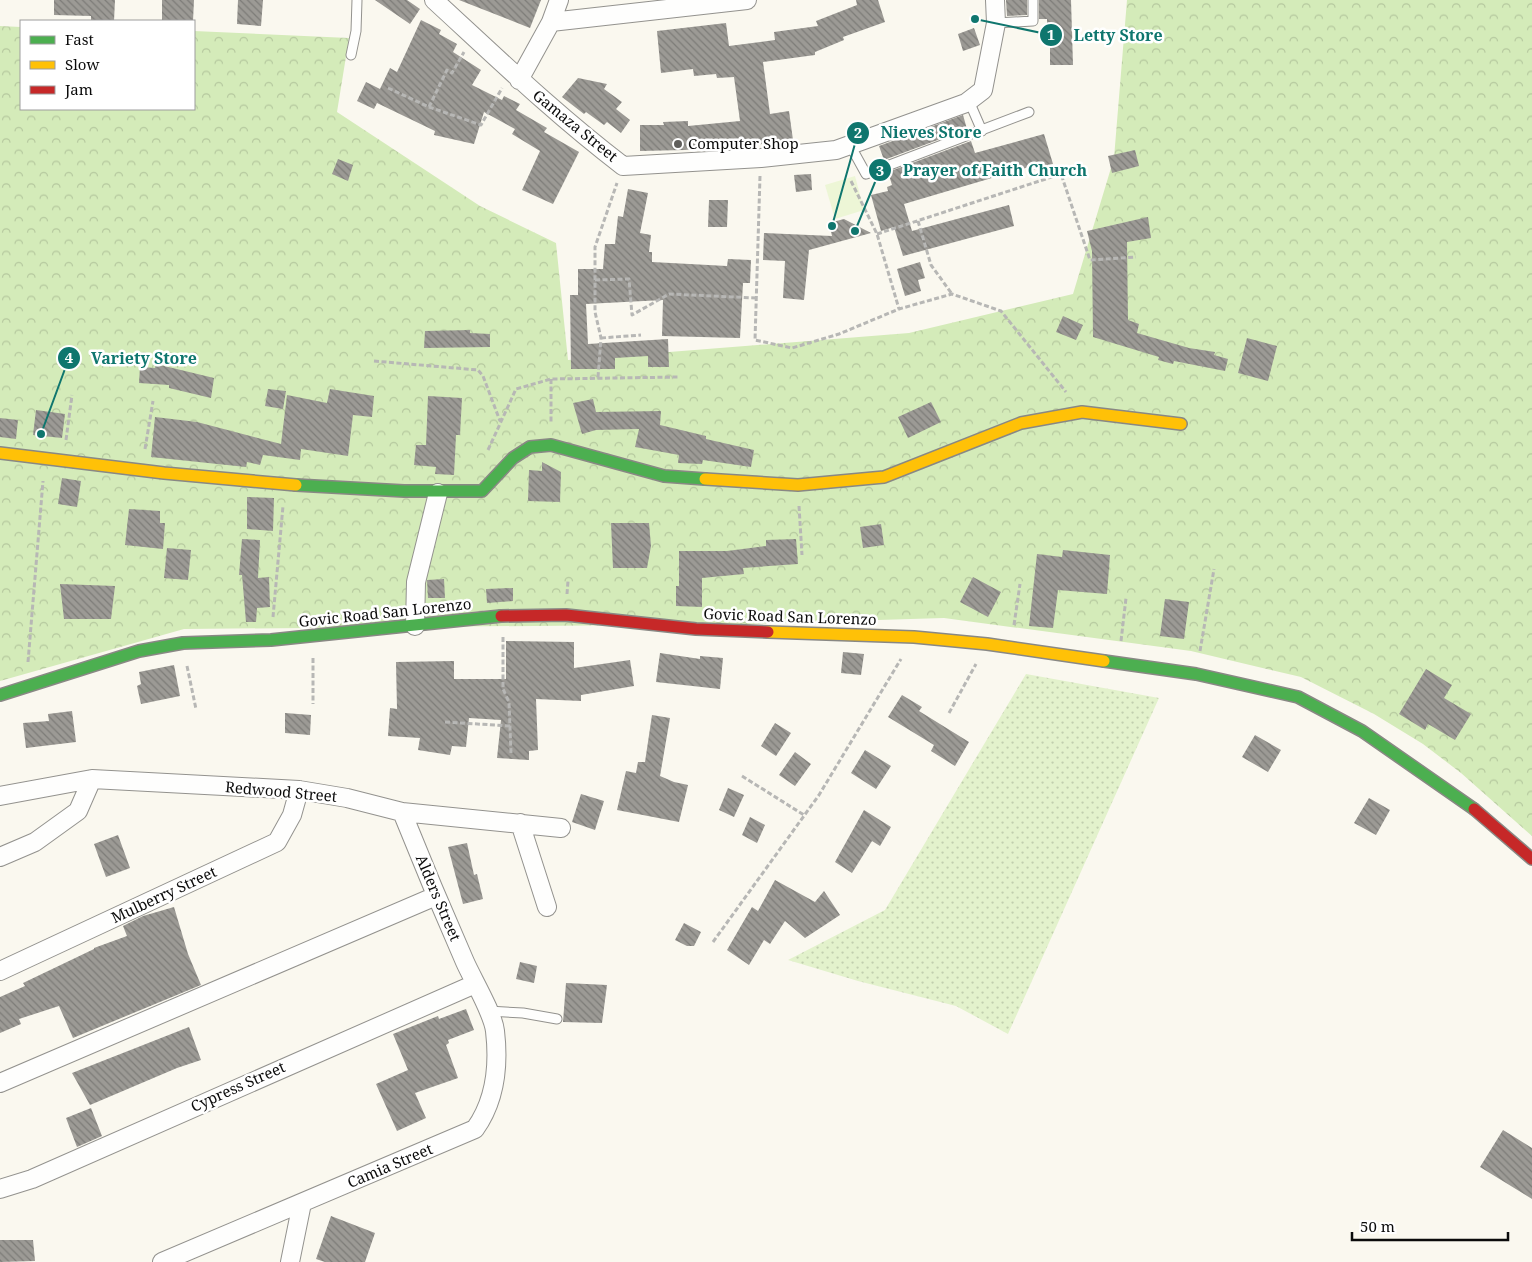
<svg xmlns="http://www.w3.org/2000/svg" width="1532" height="1262" font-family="'Noto Serif',serif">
<defs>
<pattern id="grass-dots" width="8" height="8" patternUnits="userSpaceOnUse" patternTransform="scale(1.25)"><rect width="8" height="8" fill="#e3f2cc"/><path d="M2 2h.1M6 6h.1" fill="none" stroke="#c1ceae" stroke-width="1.8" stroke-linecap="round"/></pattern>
<pattern id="forest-crowns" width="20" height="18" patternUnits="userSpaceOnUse" patternTransform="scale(1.25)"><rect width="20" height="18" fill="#d4ebb9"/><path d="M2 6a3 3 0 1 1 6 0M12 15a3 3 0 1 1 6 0" fill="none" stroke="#b5c89e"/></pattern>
<pattern id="building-back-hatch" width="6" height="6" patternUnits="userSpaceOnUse" patternTransform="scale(1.25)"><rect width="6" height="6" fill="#9c9a95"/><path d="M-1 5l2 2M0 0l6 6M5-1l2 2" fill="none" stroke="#7d7c78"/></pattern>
</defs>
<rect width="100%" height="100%" fill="#faf8ef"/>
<path fill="url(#grass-dots)" d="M1026 674 1159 698 1008 1034 956 1006 858 981 788 960 885 910Z"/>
<path fill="url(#forest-crowns)" d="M1127 0H1532V836L1461 773 1423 744 1374 714 1301 677 1191 651 944 618 749 624 184 629 0 681V26L21 27V109H194V31L349 38 337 112 480 206 556 243 568 360 909 333 1073 294 1114 158Z"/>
<path fill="#edf6d6" d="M855 176 864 210 835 219 825 185Z"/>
<path fill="url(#building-back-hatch)" d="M54 0H115L114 21 91 20V16L54 15Z
M162 0H194L193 21H162Z
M238 0H263L261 26 237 24Z
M375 0H407L420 9 410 24Z
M459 0H541L530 28Z
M856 0H878L885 22 843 37 844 40 815 52V55L763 62 770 114 789 111 793 140 755 145V142L685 150 640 151V125H664L663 122 688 121V126L740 121 734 77 717 78 716 74 694 76 693 69 661 73 657 31 726 23 729 46 775 40 774 32 818 26 816 21 857 5Z
M1006 0H1027V15L1007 16Z
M1039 0H1071L1073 65H1050V34H1047V19H1039Z
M421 20 441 30 439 34 457 44 453 52 481 70 472 85 502 100 504 96 520 104 516 110 547 128 544 132 579 152 553 204 522 190 540 151 512 134 515 129 484 112 474 144 434 135 435 131 377 103 374 109 357 101 366 82 380 89 390 68 397 72Z
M974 28 980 45 963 51 958 34Z
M578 78 607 84 604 89 622 102 616 109 630 120 621 133 607 122 604 125 586 112 584 114 562 97Z
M963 115 967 129 884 160 879 146Z
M1044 134 1053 164 1030 171 1029 167 904 204 912 231 1009 205 1014 226 903 256 894 227 881 231 871 195 888 191 887 187 892 185 888 172 971 141 975 153Z
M1135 150 1139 166 1112 173 1108 156Z
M338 159 353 165 348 181 332 174Z
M811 174 812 190 796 192 794 175Z
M628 189 648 193 640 233 651 235 649 252H652V262L727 266 728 259 751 260 750 283H743L740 338 662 336 663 300 586 304 588 344 668 339 669 367H648V356L615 358V369H571L570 295H578V269H603L605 244H615L618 216 623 217Z
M709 200H728L727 227H708Z
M1148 217 1151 238 1127 242 1128 320 1139 324 1137 333 1189 348 1215 352 1214 355 1228 359 1225 371 1174 361 1173 364 1158 360 1159 357 1093 337 1092 251 1087 231Z
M844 219 871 233 809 250 804 300 783 298 785 261 763 260 764 233 832 236 829 223Z
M920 262 925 278 918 280 921 291 905 296 897 269Z
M1063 316 1083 325 1076 340 1056 332Z
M470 330V333L490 334V347L424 348 425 331Z
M1247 338 1277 346 1268 381 1238 373Z
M156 364 214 378 211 398 169 388V385L139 383 140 367 155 368Z
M268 389 286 391 283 409 265 406Z
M330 389 374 396 372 417 353 415 348 456 301 449 300 460 263 455 260 465 247 462 246 467 151 457 155 417 197 422 281 444 287 395 327 403Z
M428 396 462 398 460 435H456L454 475 435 474 436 467 414 465 416 445H426Z
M593 399 596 412 661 411 660 425 706 436V439L754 450 751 467 703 460 702 464 678 463 679 455 635 447 639 429 596 430 582 434 573 403Z
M931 402 941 422 908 438 898 417Z
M36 410 65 414 62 438 33 435Z
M0 418 18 420 16 439 0 437Z
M542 462 561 472 560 502 528 501 529 470 542 471Z
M62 478 81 481 77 507 58 504Z
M247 497 274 498 273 531 247 529Z
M129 509 160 511V523H165L163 549 125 545Z
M611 523H649L651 546 647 568H613Z
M881 524 884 545 863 548 860 527Z
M242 539 260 540 258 578 269 577 270 607 257 608 256 622H246L242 575H239Z
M796 539 798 564 743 568 744 574 702 578V607L676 606V586H679V551H727L766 546V540Z
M167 548 191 550 188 580 164 578Z
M1063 550 1110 555 1107 594 1058 590 1053 628 1029 626 1037 554 1062 557Z
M973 577 1001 592 988 617 960 602Z
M444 579 445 598H428L427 580Z
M60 584 115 586 111 619H64Z
M513 588V601L487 603 486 589Z
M1165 599 1189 602 1184 639 1160 636Z
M506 641 574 642V668L630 660 634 686 581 695V701L536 699 538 750 529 751V760L497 758 501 720 469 718 466 747 452 746 450 755 418 750 420 738 388 736 390 708 397 709 396 662 454 661V679H506Z
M843 652 864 654 861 675 841 673Z
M660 653 700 659V656L723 658 720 689 656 682Z
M174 665 180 696 141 704 137 686 141 684 139 672Z
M1426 669 1452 685 1444 698 1471 714 1455 740 1428 724 1425 730 1399 714Z
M902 695 922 707 919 711 969 742 955 766 931 751 934 745 888 717Z
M72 711 76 742 26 748 23 723 49 721 48 714Z
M285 713 311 715 310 735 285 733Z
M652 715 670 718 660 776 674 782 688 785 679 822 617 810 626 771 636 773 638 762H645Z
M775 723 791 733 776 756 761 746Z
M1255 735 1281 750 1268 772 1242 757Z
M865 750 891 766 876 789 851 773Z
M795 752 811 764 795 786 779 775Z
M728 788 744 795 734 817 719 810Z
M581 794 604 801 595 830 572 822Z
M1369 798 1390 810 1376 835 1354 823Z
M864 810 891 827 880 846 872 841 852 873 835 862Z
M750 817 765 825 757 843 742 835Z
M118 835 130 868 106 877 94 844Z
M467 843 474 875 477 874 483 899 463 904 448 847Z
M775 880 815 902 824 891 840 915 805 938 785 921 770 944 764 940 749 965 727 950 752 907 758 911Z
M174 907 188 954 201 985 73 1038 59 1006 19 1019 21 1024 0 1033V997L25 986 23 983 94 949V948L127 936 123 926 143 916Z
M684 923 701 932 694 946H687L675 940Z
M520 962 537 966 534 983 516 979Z
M566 983 607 985 602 1023 563 1022Z
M466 1009 474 1030 448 1040 449 1043 446 1045 458 1078 415 1093 426 1118 397 1131 376 1084 408 1070 393 1034 438 1016 439 1019Z
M189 1027 201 1060 177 1068 90 1105 72 1073Z
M91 1108 102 1136 77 1147 66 1118Z
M1503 1130 1532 1148V1199L1480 1167Z
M331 1216 375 1233 365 1262H325L316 1259Z
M0 1240H33L35 1261 0 1262Z"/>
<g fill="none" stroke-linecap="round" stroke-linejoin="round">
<g stroke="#93928e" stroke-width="11">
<path id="lane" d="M996 23 1033 21V0
M351 55 356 31 357 0
M969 101 982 131
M850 145 866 174 1029 112
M488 1011 523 1013 557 1019"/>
</g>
<g stroke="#93928e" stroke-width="20">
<path id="street" d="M434 0C496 57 556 115 623 166L761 158 836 150 966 103 983 90 996 23 995 0
M551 22 747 0
M519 80 551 22 559 0
M415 626 416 582 438 493
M0 796 92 779 299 790 347 798 402 812 561 828
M520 823 547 907
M0 857 35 842 78 811 92 779
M0 971 277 842 292 815 299 790
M0 1083 436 896
M0 1189 32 1179 475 984
M162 1262 475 1129C495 1101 499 1065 495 1031 493 1013 473 980 465 962 443 912 422 862 402 812
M290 1262 302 1203"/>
</g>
<g stroke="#898884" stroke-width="14">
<path id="fast" d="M296 485 404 491H482L513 458 530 447 551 445 664 476 705 479
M1104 661 1196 674 1298 697 1362 731 1474 809
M0 695 139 651 183 643 271 640 501 616"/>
</g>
<g stroke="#898884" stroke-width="14">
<path id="slow" d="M0 453 164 473 296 485
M705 479 798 485 884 477 1021 423 1082 412 1181 424
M768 632 914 637 987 644 1104 661"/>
</g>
<g stroke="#898884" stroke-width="14">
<path id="jam" d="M501 616 566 615 696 629 768 632
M1474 809 1532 859"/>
</g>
<path stroke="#b7b7b5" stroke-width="3" stroke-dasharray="5 2.5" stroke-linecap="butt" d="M388 88 429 107 481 125 502 88
M429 107 447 70 452 73 464 52
M760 176 755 340 792 348 839 334 899 309 952 294 1001 311 1066 392
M851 181 877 234 899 309
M918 221 931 265 952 294
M877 234 1061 174 1090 260 1136 257
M595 280 629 279 632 315 669 294 756 298
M601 338 641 335
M374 361 478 370 483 376 500 421
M598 377 601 338 595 312V247L617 183
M551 379V423
M66 440 72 395
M145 449 153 401
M488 450 516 389 551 379 679 377
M799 506 802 555
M567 594 568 581
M273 617 283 506
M1014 625 1020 584
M503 637V689L509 702 511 753
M1121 641 1126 598
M1200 651 1214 569
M313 658V704
M28 662 43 481
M187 666 196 709
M949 713 976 664
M445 722 510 726
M742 776 804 815
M713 942 819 795 901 659"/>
<use href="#lane" stroke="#fefefd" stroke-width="9"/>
<use href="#street" stroke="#fefefd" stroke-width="18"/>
<use href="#fast" stroke="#4caf50" stroke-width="11"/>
<use href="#slow" stroke="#ffc107" stroke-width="11"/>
<use href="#jam" stroke="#c62828" stroke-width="11"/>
</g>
<circle fill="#5f5e5b" stroke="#fff" stroke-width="2" cx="678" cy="144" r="5"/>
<g text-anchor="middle" stroke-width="5" stroke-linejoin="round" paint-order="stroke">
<g font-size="15" fill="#0b0b0b" stroke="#fff">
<text transform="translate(575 126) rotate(39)" y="5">Gamaza Street</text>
<text transform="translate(385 613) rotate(-6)" y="5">Govic Road San Lorenzo</text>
<text transform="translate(790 617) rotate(2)" y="5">Govic Road San Lorenzo</text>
<text transform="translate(281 792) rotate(5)" y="5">Redwood Street</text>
<text transform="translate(164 895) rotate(-25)" y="5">Mulberry Street</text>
<text transform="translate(438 898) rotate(67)" y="5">Alders Street</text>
<text transform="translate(238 1087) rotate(-24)" y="5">Cypress Street</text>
<text transform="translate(390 1166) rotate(-23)" y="5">Camia Street</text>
</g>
<g font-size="15" fill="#0b0b0b" stroke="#fff" text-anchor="start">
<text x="688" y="149">Computer Shop</text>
</g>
</g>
<path fill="none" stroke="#0f766e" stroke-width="2" d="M975 19L1051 35M832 226L858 133M855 231L880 170M41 434L69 358"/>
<g fill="#0f766e" stroke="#fff" stroke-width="2">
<circle cx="975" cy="19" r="5"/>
<circle cx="832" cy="226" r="5"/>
<circle cx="855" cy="231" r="5"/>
<circle cx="41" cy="434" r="5"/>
<circle cx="1051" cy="35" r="12"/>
<circle cx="858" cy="133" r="12"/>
<circle cx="880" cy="170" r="12"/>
<circle cx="69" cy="358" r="12"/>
</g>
<g font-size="15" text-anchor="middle" font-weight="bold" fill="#fff">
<text x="1051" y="40">1</text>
<text x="858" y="138">2</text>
<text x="880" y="176">3</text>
<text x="69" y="363">4</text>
</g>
<g font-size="16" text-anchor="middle" font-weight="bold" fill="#0f766e" stroke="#fff" stroke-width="5" stroke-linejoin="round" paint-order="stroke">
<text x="1118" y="41">Letty Store</text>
<text x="931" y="138">Nieves Store</text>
<text x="995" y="176">Prayer of Faith Church</text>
<text x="144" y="364">Variety Store</text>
</g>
<rect x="20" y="20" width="175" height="90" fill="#ffffff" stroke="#9d9d9d"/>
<rect x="30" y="36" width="25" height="8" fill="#4caf50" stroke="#9d9d9d"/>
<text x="65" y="45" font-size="15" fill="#0b0b0b">Fast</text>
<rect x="30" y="61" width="25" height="8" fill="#ffc107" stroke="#9d9d9d"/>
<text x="65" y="70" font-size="15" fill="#0b0b0b">Slow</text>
<rect x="30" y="86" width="25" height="8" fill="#c62828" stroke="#9d9d9d"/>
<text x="65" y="95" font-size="15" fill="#0b0b0b">Jam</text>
<path d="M1352 1232v8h156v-8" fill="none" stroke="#0b0b0b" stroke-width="2.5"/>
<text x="1360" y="1232" font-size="15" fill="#0b0b0b" stroke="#ffffff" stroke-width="4" paint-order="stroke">50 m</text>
</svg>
